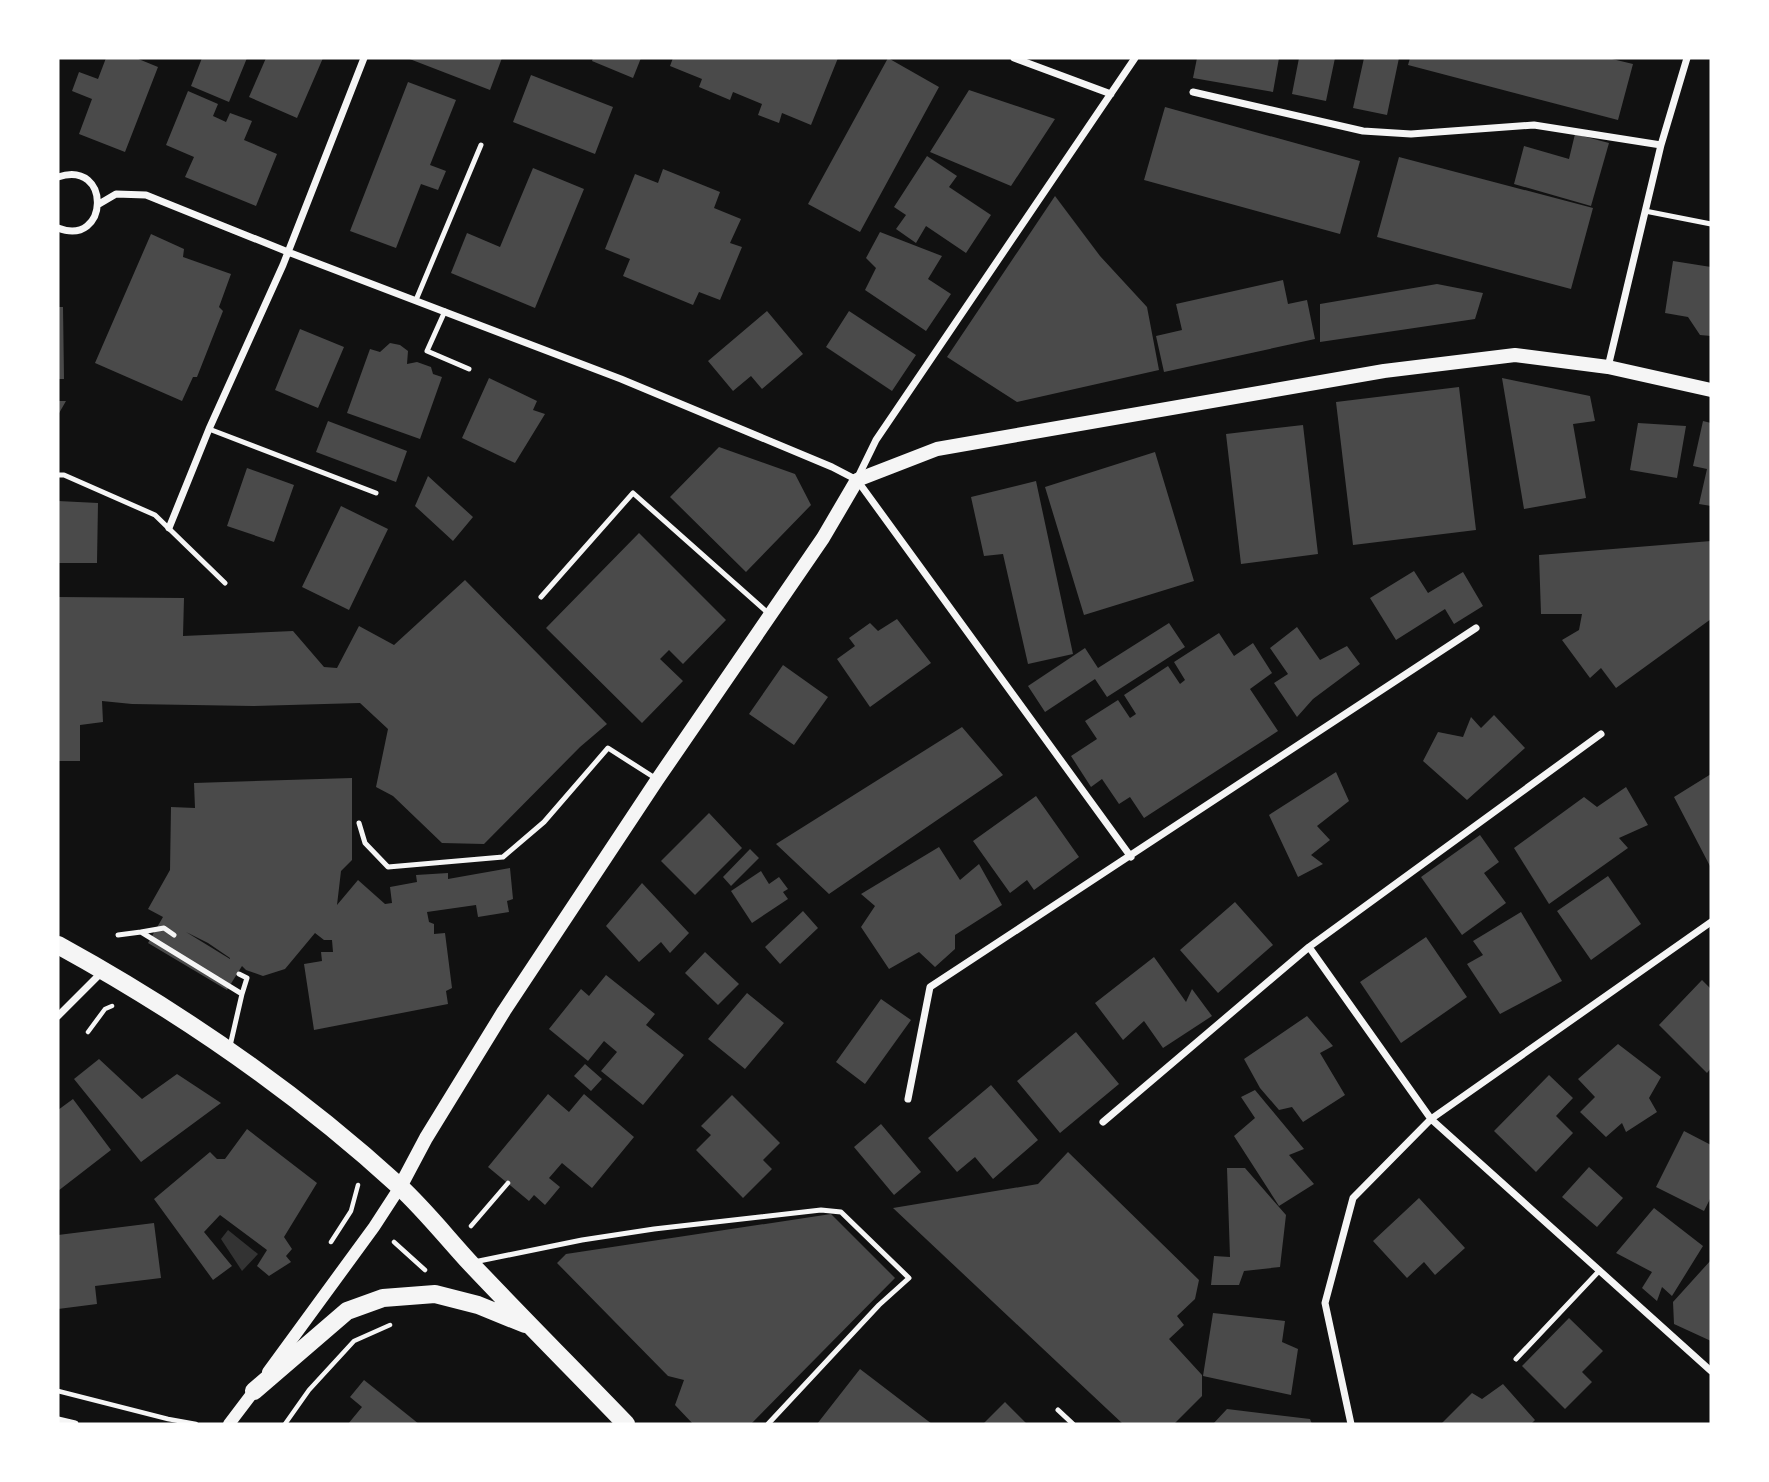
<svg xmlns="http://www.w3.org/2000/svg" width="1769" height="1482" font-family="'DM Sans',sans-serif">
<rect width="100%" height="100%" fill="#111"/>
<path fill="#333" d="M228 1230 258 1254 242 1271 221 1239Z"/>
<path fill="#4a4a4a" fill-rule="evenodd" d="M106 58H136L158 67 125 152 79 134 92 99 72 91 79 72 98 79Z
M202 58H247L229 102 191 86Z
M266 58H323L297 118 249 97Z
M407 58H502L490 90Z
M593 58H641L633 78 592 61Z
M673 58H838L811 125 782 113 779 123 758 115 762 104 733 92 730 100 699 87 702 79 670 66Z
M888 58 939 87 860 232 808 204Z
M1197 58H1279L1273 92 1193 78Z
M1299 58H1335L1326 101 1292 94Z
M1364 58H1399L1387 115 1353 108Z
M1410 58H1608L1633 64 1618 120 1408 65Z
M531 75 613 107 595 154 513 122Z
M408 82 456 100 430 165 446 171 438 190 421 184 396 248 350 231Z
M969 90 1055 119 1011 186 930 152Z
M188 91 218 104 213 116 226 122 230 113 252 121 244 140 277 154 256 206 185 177 194 157 166 145Z
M1165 107 1360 161 1340 234 1144 180Z
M1575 134 1609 143 1591 206 1514 184 1524 146 1569 159Z
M927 156 957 176 949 187 991 215 966 253 926 226 916 243 896 229 906 215 894 207Z
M1399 157 1593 208 1571 289 1377 237Z
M533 168 584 189 535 308 451 273 467 233 500 247Z
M663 169 720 192 714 208 741 219 730 243 742 247 720 300 699 292 693 305 623 276 630 259 605 249 635 174 658 183Z
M1055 196 1100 256 1147 307 1159 370 1017 402 947 357Z
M880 232 942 256 928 279 951 294 926 331 865 290 876 268 866 258Z
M151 234 184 249 183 257 231 274 219 307 223 311 197 377H193L182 401 95 363Z
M1673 261 1711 267V336L1700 335 1688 317 1665 313Z
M1283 280 1288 304 1307 300 1315 339 1164 372 1156 336 1182 330 1176 304Z
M1437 284 1483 293 1475 319 1320 342V304Z
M58 307H63L64 379H58Z
M767 311 803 354 762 389 751 376 733 391 708 361Z
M849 311 916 355 892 391 826 347Z
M300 329 344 347 318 408 275 390Z
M390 343 400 345 408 351 407 364 417 362 431 367 433 374 442 377 420 439 347 413 370 349 380 352Z
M489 378 537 401 533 410 545 414 515 463 462 438Z
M1502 378 1590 396 1595 421 1573 424 1586 498 1524 509Z
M1459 387 1476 530 1353 545 1336 402Z
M58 401H66L58 415Z
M328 421 407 451 396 482 316 452Z
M1703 421 1711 423V506L1699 504 1707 469 1693 466Z
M1638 423 1686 426 1677 478 1630 470Z
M1303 425 1318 554 1241 564 1226 434Z
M719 447 795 474 811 505 746 572 670 497Z
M1155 452 1194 581 1084 615 1045 487Z
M247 468 294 485 274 542 227 526Z
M428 476 473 517 453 541 415 506Z
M1036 481 1073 654 1028 664 1003 554 984 556 971 497Z
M58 501 98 503 97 563H58Z
M341 506 388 529 349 610 302 587Z
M639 533 726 620 683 664 669 650 660 659 683 681 642 723 546 628Z
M1711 541V619L1616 688 1601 668 1590 678 1562 640 1579 630 1582 614H1541L1539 555Z
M1414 571 1428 593 1463 572 1483 606 1454 624 1445 609 1396 640 1370 598Z
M465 580 607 724 580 747 484 844 442 843 393 796 376 787 388 729 360 703 253 706 132 704 102 701 103 722 80 725V761H58V597L184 598 183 636 293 631 324 667 337 668 359 626 394 645Z
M897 619 931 663 870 707 837 659 855 646 849 638 870 623 878 631Z
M1169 623 1185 647 1107 697 1095 679 1045 712 1028 686 1085 648 1098 668Z
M1297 627 1320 660 1347 646 1360 664 1313 699 1297 717 1274 683 1288 674 1270 648Z
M1219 633 1234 656 1253 643 1272 673 1250 689 1278 731 1144 818 1130 797 1119 804 1102 779 1091 787 1071 756 1097 739 1085 721 1118 700 1130 718 1136 714 1124 695 1168 666 1180 684 1185 680 1174 662Z
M783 665 828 697 794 745 749 714Z
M1494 715 1525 748 1467 800 1423 761 1438 732 1463 737 1471 717 1481 728Z
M962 727 1003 775 829 894 776 844Z
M1336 772 1349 801 1317 826 1330 840 1311 855 1323 864 1298 877 1269 815Z
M1711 774V868L1674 797Z
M352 778V860L341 871 337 905 358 880 385 904 392 903 390 887 417 882 416 875 448 873V879L510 868 513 899 507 901 509 912 478 917 476 905 427 912 429 922 434 924V934L445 933 452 988 446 991 448 1004 314 1030 304 964 322 961 321 952H333L332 940H324L315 933 285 969 263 976 246 970 242 966 227 990 148 943 163 917 148 909 170 870 171 807 195 808 194 783ZM186 932 208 943 230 958V959Z
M1626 787 1648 825 1619 838 1628 848 1549 904 1514 848 1584 797 1597 807Z
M1036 796 1079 857 1034 890 1027 880 1010 893 973 841Z
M709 813 742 848 695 895 661 861Z
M1480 835 1499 862 1484 873 1506 903 1462 935 1421 877Z
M939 847 960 880 979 864 1002 905 955 935V949L935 967 919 952 889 969 861 927 875 906 861 894Z
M750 849 759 858 731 886 723 877Z
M761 871 769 884 779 877 788 889 783 892 788 899 752 923 731 891Z
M1608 876 1641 924 1591 960 1557 911Z
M642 883 689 933 670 953 661 942 639 962 606 926Z
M1235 902 1273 945 1218 993 1180 950Z
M803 911 818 928 780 964 765 947Z
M1521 912 1562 981 1500 1014 1467 964 1483 955 1473 941Z
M1426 937 1467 997 1401 1043 1360 982Z
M705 952 739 984 718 1005 685 973Z
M1154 957 1186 1002 1192 989 1212 1016 1163 1048 1144 1021 1123 1040 1095 1003Z
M606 975 655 1014 646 1025 684 1055 643 1105 601 1071 617 1052 604 1041 588 1061 549 1029 581 989 589 996Z
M1702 980 1711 989V1068L1707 1073 1659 1025Z
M747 993 784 1023 745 1069 708 1039Z
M881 999 911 1020 865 1084 836 1062Z
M1307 1016 1333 1046 1320 1053 1345 1095 1303 1122 1292 1107 1279 1110 1260 1088 1244 1059Z
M1076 1032 1119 1084 1060 1133 1017 1081Z
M1618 1044 1661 1077 1649 1098 1657 1112 1626 1132 1622 1123 1606 1137 1580 1112 1595 1097 1578 1079Z
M99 1059 142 1099 177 1074 221 1103 141 1162 74 1079Z
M585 1064 602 1079 591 1091 574 1076Z
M1549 1075 1573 1098 1556 1116 1573 1133 1536 1172 1494 1131Z
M991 1085 1038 1140 993 1179 975 1157 957 1172 928 1138Z
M1255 1090 1304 1149 1289 1155 1314 1184 1279 1206 1234 1136 1255 1118 1241 1097Z
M548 1094 569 1112 584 1094 634 1137 592 1188 562 1163 549 1178 560 1187 545 1205 534 1195 529 1201 488 1167Z
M732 1095 780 1143 763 1160 772 1169 743 1198 696 1150 711 1135 701 1126Z
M73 1099 111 1150 58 1191V1110Z
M881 1124 921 1172 894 1195 854 1147Z
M247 1129 317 1183 284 1237 292 1249 286 1256 291 1262 269 1276 257 1266 267 1250 220 1215 204 1232 232 1266 213 1280 154 1199 210 1152 217 1159H225Z
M1684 1131 1711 1145V1197L1704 1211 1656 1187Z
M1068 1152 1199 1280 1195 1299 1177 1316 1184 1325 1169 1339 1202 1375V1396L1174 1424H1123L893 1208 1038 1184Z
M1589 1167 1623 1198 1597 1227 1562 1197Z
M1227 1168H1245L1286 1215 1280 1267 1244 1271 1239 1285H1211L1214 1256 1230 1257Z
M1419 1198 1465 1248 1435 1275 1424 1262 1407 1278 1373 1241Z
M1654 1208 1703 1246 1672 1296 1662 1287 1657 1301 1642 1288 1652 1272 1616 1253Z
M831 1214 895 1278 751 1424H693L675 1405 684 1380 668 1376 557 1263 566 1254Z
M154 1223 161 1278 95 1286 97 1304 58 1309V1235Z
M1711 1260V1341L1674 1324 1673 1302Z
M1213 1313 1285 1321 1282 1342 1298 1349 1291 1395 1203 1376Z
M1569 1318 1603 1351 1582 1372 1592 1382 1565 1409 1522 1366Z
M860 1369 932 1424H817Z
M364 1380 419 1424H348L362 1407 350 1397Z
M1503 1384 1535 1420 1531 1424H1441L1472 1393 1482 1399Z
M1005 1402 1027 1424H983Z
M1227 1409 1310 1419 1312 1424H1213Z"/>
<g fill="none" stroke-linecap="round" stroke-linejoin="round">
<path stroke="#f5f5f5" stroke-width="4.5" d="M88 1032 105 1009 112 1006
M471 1226 508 1183
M331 1242 351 1211 358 1185
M394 1242 425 1270
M58 1391 168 1419 196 1424
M285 1424 309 1390 354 1341 390 1325"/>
<path stroke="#f5f5f5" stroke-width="5" d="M1645 211 1711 224
M416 300 481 145
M445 311 427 351 469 369
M209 429 376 493
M58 475H64L155 515 225 583
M541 597 633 493 768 613
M359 823 365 843 388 867 503 857 544 822 608 748 655 778
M141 932 164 928 174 935
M118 935 141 932 242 994 230 1046
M239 974 247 978 242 994
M474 1262 582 1240 654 1229 821 1210 841 1212 909 1278 879 1305 768 1424
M1516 1359 1600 1270
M1058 1410 1073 1424"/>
<path stroke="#f5f5f5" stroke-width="7" d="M1014 58 1111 94
M1193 92 1363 131 1411 134 1534 125 1661 145
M58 177C112 159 109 248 58 228
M99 204 116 194 146 195 288 252 621 379 832 467 857 480 1131 857
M1608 367 1661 145 1687 58
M857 479 876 440 1135 58
M169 528 209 429 283 265 364 58
M1309 947 1431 1119 1711 1371
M58 1016 103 971
M908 1099 930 987 1476 628
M1103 1122 1309 947 1601 734
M58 1420 75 1424
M1351 1424 1325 1303 1353 1198 1431 1119 1711 922"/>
<path stroke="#f5f5f5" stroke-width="12" d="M268 1372 374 1227 400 1187
M229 1424 257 1387"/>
<path stroke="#f5f5f5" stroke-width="14" d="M400 1187 426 1138 504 1011 657 780 823 538 857 480 937 449 1384 371 1515 355 1608 367 1711 390"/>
<path stroke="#f5f5f5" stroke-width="18" d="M58 945C180 1012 296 1092 399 1186 425 1210 447 1238 471 1264 522 1318 575 1371 626 1424
M254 1391 347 1311 383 1298 435 1294 478 1305 525 1324"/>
</g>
<rect width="1769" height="1482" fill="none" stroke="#ffffff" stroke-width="119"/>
</svg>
